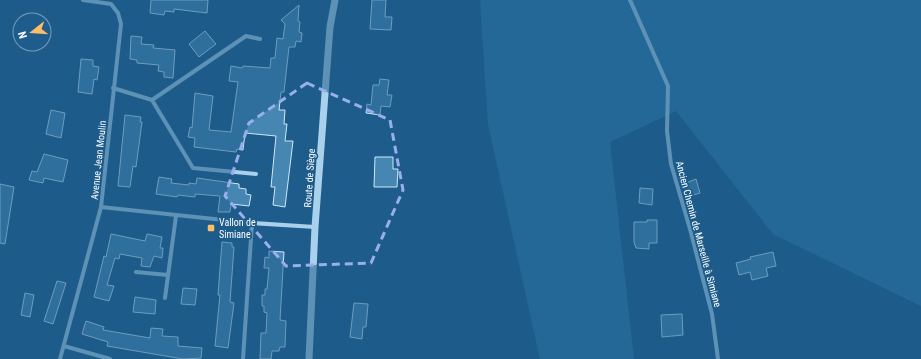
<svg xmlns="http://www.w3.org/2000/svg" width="921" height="359" font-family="'Roboto Condensed',sans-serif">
<rect width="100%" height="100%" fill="#1e5c8b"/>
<path fill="#2e75a7" d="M480 0H921V306L773 234 676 111 610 142 634 359H540L488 124Z"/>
<path fill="#4686b3" stroke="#cfe8f9" d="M151 0H208L207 13 174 9V12L165 11 164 15 150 13Z
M372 0H386L385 17H392L391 30 370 29Z
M299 5 298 21 300 22 299 32 302 33 301 42 296 41 295 47H289L284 92H281L279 110H285L284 124H287L285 141H293L285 207 273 205 275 187H271L276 136 245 133 243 150 237 149 236 152 194 147 195 138 188 137 190 127 192 128 195 93 213 96 209 130 231 132 238 82 229 81 231 66 242 68 243 66 270 68 271 58H275L277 38 283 39 285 24 281 20Z
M205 31 216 44 199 57 189 44Z
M131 36 142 37 141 44 154 45 153 48 175 50 173 78 164 77V72L158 71 159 65 137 63V60L130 59Z
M81 59 93 60V66L99 67 97 80 94 79 92 94 78 92Z
M380 79 389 80 387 95H392L390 107 381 106 380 115 366 113 367 104 371 105 373 85H379Z
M51 110 65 113 61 138 46 134Z
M125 115 141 117 140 122H142L136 167 133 166 130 187 118 186Z
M44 154 68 160 63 182 44 178 43 183 29 180 32 171 37 172Z
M375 157H393V169H398L397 187H374Z
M159 177 172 179 171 183 189 185V183L196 184 197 178 239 184V188L246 189V194L251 195 249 206 231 204 230 212H218L220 196 195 194V197L178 195 177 197 156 194Z
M696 179 700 193 690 196 686 183Z
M0 184 14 187 5 244 0 243Z
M640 188 653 189 652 205 639 203Z
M647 220H657V243H649V249L636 248 634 242V222H647Z
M111 234 145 241 147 234 162 237 160 248H163L162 258 154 256 150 267 141 266 142 258 120 254 119 259 115 258 107 285 114 286 109 301 94 297 104 256 106 257Z
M222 242 232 243V247H234L230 302 234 303 228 348 215 346 220 295H218Z
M269 251 284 252 280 320 286 321 285 347H280L279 351H272L271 359H260L261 333H266L267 313 264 312V306H262V295H265V289H267L269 268H264L265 257 269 258Z
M773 252 776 266 766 268 768 276 752 280 750 272 739 275 736 263 751 259 750 257Z
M57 281 66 283 53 324 44 321Z
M183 288 197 289 195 305 181 304Z
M25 293 34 295 30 317 21 315Z
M135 297 156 300 155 314 133 312Z
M354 303 368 304 366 327H363L362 339 350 337Z
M682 314 683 335 662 337 661 315Z
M86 321 104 327 103 330 150 338 151 328 163 329 162 336 178 337V346L202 348 201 358 183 359 107 346 108 342 82 334Z"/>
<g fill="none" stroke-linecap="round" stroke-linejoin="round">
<path stroke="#aad1ec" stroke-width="4" d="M83 0 111 4 118 13 121 24 101 207 252 223 315 227
M630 0 668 86 667 131 671 164 690 229 712 314 718 359
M113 88 152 100 246 36 260 39
M152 100 193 168 256 174
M136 272 168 275
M165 298 176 216
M64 346 110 359
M60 359 101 207
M243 359 252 223"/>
<path stroke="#aad1ec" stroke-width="7" d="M309 359 315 227 330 27 335 0"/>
</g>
<path d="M0 0H921V359H0ZM307 83 390 120 403 190 371 263 286 266 225 196 249 123Z" fill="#1e5c8b" fill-opacity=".55" fill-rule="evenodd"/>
<path fill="none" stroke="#99afed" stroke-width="3" stroke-dasharray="8 5" stroke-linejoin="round" d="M307 83 390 120 403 190 371 263 286 266 225 196 249 123Z"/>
<rect fill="#fbbd69" stroke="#1e5c8b" stroke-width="1.5" x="207" y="224" width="8" height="8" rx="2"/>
<g text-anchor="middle" stroke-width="3.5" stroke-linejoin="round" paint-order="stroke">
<g font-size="10" fill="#fff" stroke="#1e5c8b">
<text transform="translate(98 160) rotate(-84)" y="4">Avenue Jean Moulin</text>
<text transform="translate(309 178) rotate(-86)" y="4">Route de Siège</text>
<text transform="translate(699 234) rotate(75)" y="4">Ancien Chemin de Marseille à Simiane</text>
</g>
<g font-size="10" fill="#fff" stroke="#1e5c8b" text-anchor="start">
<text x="219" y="226">Vallon de<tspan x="219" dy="12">Simiane</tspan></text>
</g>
</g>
<g transform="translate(32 32) rotate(253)"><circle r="19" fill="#1e5c8b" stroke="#789db9"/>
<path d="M0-3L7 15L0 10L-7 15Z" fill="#fbbd69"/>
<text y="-6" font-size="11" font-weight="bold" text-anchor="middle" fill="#ffffff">N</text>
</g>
</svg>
